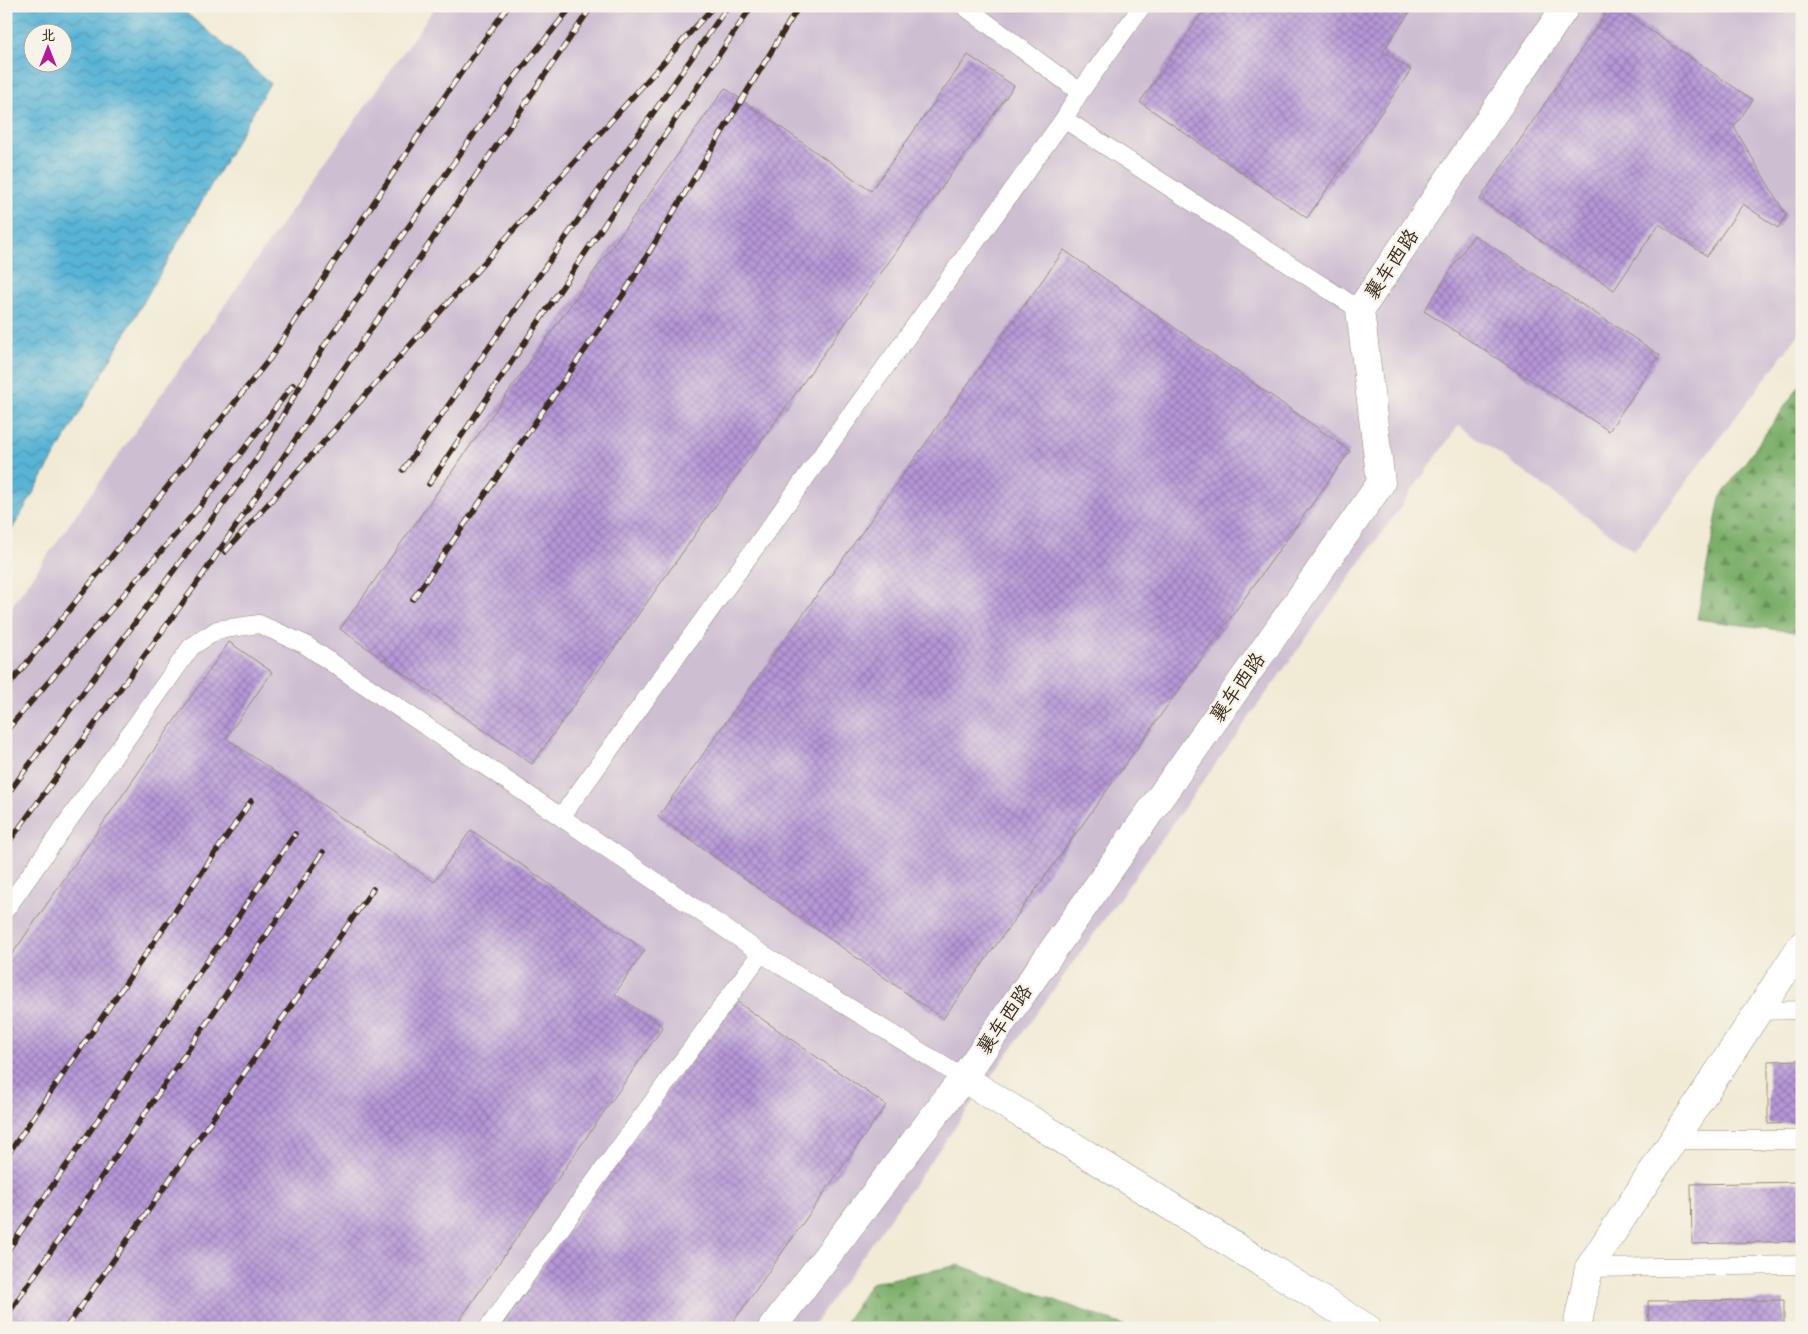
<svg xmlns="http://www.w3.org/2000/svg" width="1808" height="1334" font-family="'Indie Flower','LXGW WenKai TC',sans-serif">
<defs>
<pattern id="forest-firs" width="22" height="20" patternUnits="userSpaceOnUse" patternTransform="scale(1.25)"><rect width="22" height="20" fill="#7baf6a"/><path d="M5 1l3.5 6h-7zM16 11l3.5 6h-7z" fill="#668f57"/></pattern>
<pattern id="water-waves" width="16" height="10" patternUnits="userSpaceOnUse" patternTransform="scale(1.25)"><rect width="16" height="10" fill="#58b4d6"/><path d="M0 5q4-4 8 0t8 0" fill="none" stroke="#4a93ad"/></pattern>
<pattern id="building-cross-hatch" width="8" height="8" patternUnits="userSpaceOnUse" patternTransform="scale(1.25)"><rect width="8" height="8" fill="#b697d8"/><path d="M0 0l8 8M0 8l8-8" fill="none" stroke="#957baf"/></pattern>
</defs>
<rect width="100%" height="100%" fill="#f7f3e8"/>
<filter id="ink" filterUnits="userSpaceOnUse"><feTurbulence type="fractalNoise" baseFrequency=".02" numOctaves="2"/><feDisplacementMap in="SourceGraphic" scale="10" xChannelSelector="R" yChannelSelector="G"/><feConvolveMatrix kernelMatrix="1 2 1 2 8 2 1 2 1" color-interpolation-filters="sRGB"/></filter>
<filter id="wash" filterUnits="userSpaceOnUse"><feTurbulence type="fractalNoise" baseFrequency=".0096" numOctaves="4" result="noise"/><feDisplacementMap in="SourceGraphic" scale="20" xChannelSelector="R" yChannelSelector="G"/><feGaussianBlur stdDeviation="1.12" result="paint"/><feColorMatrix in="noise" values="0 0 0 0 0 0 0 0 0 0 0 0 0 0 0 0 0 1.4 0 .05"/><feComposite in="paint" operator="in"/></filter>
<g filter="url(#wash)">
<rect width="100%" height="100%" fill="#f1ebd5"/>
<path fill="#cdbed2" d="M436 6H1802V330L1634 551 1459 425 811 1328H6V614Z"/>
<path fill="url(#forest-firs)" stroke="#5b6c44" d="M1802 382V633L1697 619 1720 498Z
M959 1265 1123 1325 1127 1328H842L871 1283Z"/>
<path fill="url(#water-waves)" stroke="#4a6f7a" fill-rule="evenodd" d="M6 6H178L270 83 6 540ZM32 32H62V62H32Z"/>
<g id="blocks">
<path fill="url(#building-cross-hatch)" d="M1207 6H1414L1383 51 1411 70 1307 218 1140 102Z
M1611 6H1614L1753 100 1734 127 1786 215 1778 228 1743 204 1707 256 1659 224 1614 290 1480 199Z
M968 55 1014 86 532 764 340 629 725 88 871 191Z
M1474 235 1660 355 1609 431 1424 311Z
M1064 250 1350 451 943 1019 658 817Z
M229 642 272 672 226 738 434 882 471 830 645 950 615 994 663 1027 454 1328H6V963Z
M733 999 886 1105 729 1328H500Z
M1802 1060V1123L1768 1124V1061Z
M1802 1182V1241L1692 1244 1691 1184Z
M1784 1300V1328H1649L1648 1301Z"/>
</g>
</g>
<g filter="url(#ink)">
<use href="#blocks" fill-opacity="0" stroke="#968a7a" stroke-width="1"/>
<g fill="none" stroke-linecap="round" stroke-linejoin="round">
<g stroke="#968a7a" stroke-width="19">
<path id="service" d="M964 6 1080 92
M1064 119 1360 310
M6 909 191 647 217 630 259 624 304 644 561 817
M761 953 963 1078
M1758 1011 1802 1010
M1674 1140H1802
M1589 1268 1802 1265
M488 1328 761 953 561 817 1064 119 1080 92 1142 6"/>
</g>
<g stroke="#968a7a" stroke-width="29">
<path id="minor" d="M963 1078 1367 1328
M772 1328 963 1078 1381 483 1360 310 1566 6
M1577 1328 1589 1268 1802 945"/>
</g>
<use href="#service" stroke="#fff" stroke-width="18"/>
<use href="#minor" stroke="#fff" stroke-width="28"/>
<g stroke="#3b2a1e" stroke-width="5.5">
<path id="rail" d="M403 470 728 6
M429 484 752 6
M225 552 714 6
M413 599 623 295 799 6
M6 689 271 357 440 103 508 6
M6 731 201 505 293 385
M6 796 256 460 324 346 511 82 572 6
M6 846 195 586 592 6
M6 1157 251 801
M6 1253 295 834
M6 1317 323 852
M66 1328 373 889"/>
</g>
<use href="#rail" stroke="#f7f3e8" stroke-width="4" stroke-dasharray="11" stroke-linecap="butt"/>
</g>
</g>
<g text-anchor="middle" stroke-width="4.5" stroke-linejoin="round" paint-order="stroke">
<g font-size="20" fill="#3b2a1e" stroke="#f7f3e8">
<text transform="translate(1391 264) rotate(-56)" y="7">襄车西路</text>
<text transform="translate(1237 687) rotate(-55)" y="7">襄车西路</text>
<text transform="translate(1004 1019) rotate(-55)" y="7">襄车西路</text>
</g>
</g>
<rect width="1808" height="1334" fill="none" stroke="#f7f3e8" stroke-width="25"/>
<g transform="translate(48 48)"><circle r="24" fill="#f7f3e8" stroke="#aca397"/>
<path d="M0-4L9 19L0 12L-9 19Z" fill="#b5179e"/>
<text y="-8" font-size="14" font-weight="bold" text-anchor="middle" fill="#3b2a1e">北</text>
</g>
</svg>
